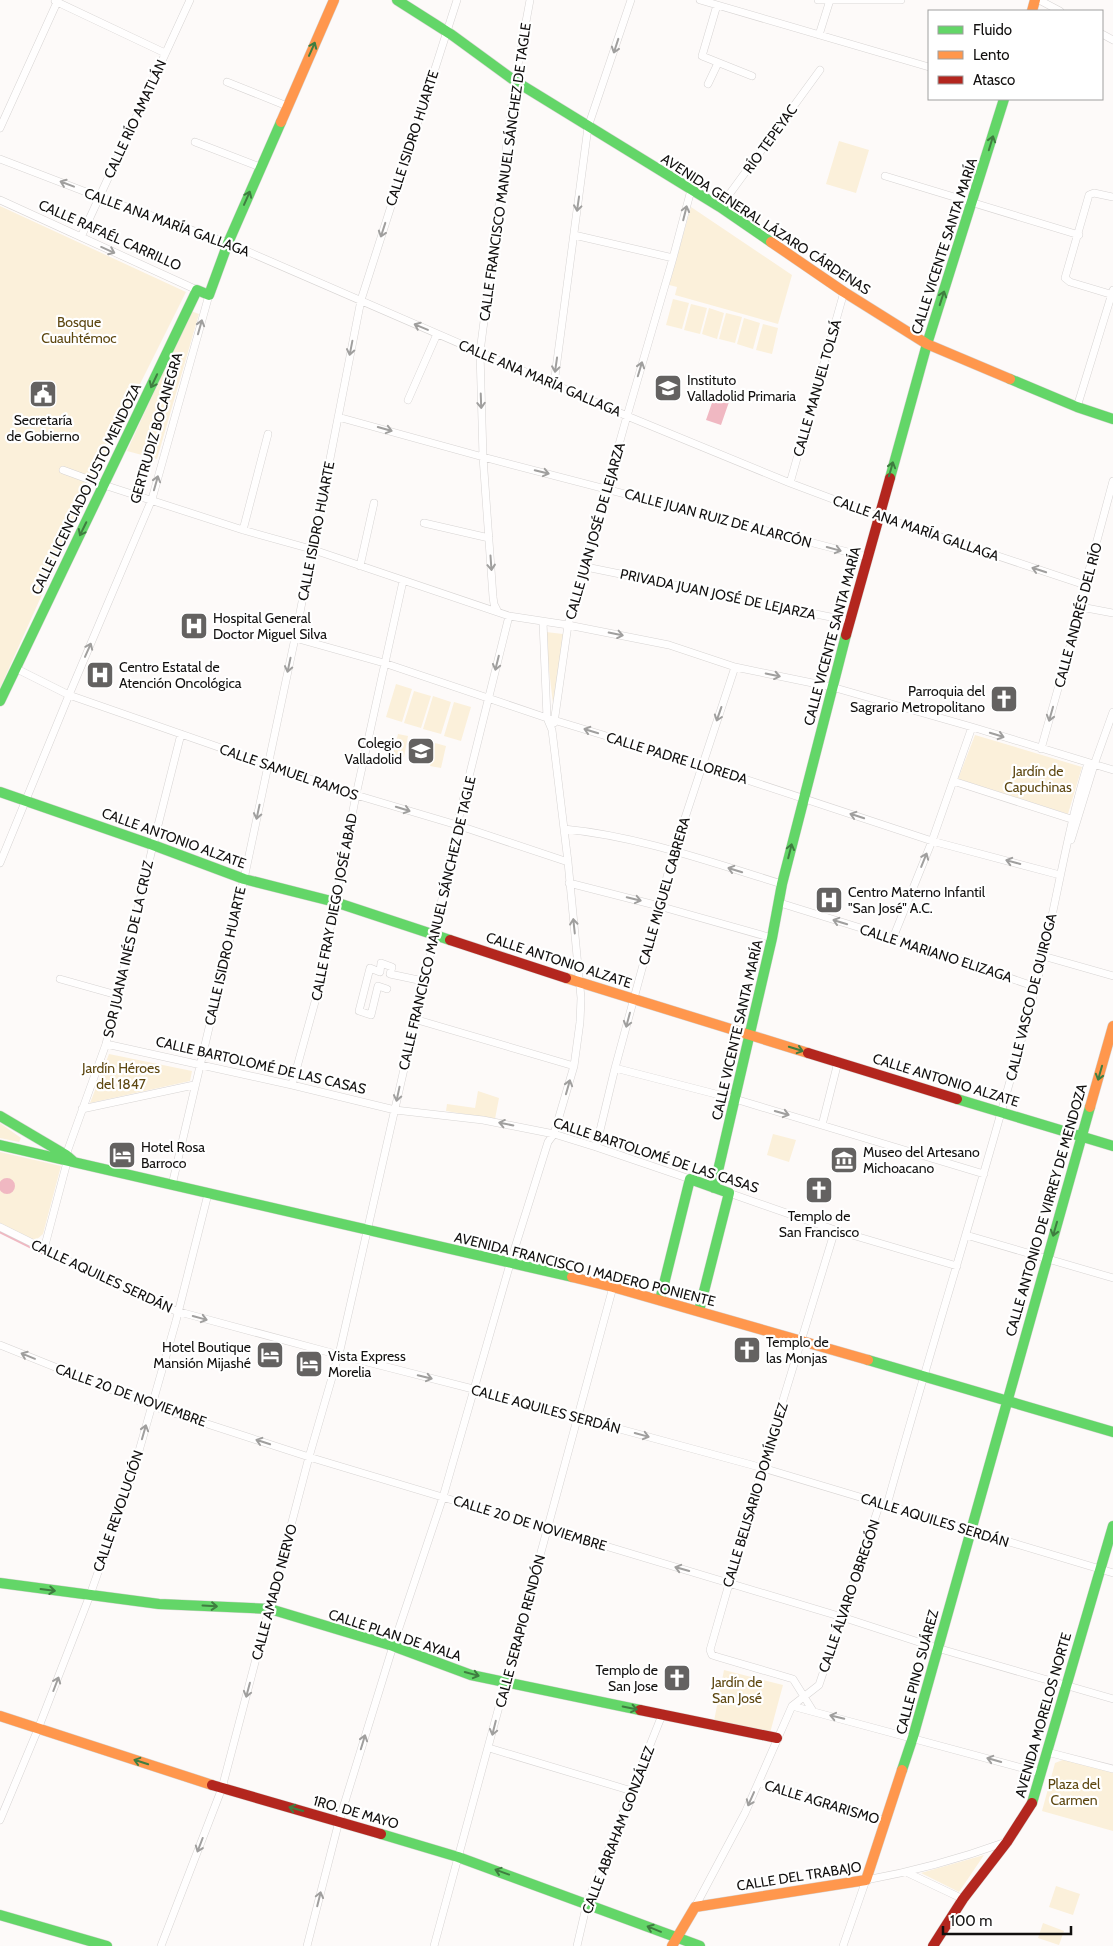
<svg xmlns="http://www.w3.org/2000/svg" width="1113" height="1946" font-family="Cabin,sans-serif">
<rect width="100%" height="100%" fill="#fdfaf9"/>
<path fill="#fbf0da" d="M839 141 869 150 856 193 826 184Z
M0 206 186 292 107 450 0 688Z
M691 207 792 275 778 324 675 295 677 287 669 285Z
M673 299 689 303 682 329 666 325Z
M691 304 707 308 700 334 684 330Z
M709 308 724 313 717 339 702 334Z
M191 311 199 314 157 459 127 451Z
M726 313 742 317 735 343 719 339Z
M744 318 760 323 753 349 737 344Z
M763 324 778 328 772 354 756 350Z
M546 632 563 634 565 637 553 704 545 635Z
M396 684 412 689 402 722 386 717Z
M414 691 431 696 421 728 404 723Z
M433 696 451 702 441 734 423 729Z
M454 702 471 707 461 741 444 736Z
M398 734 408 736 404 757 393 755Z
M975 735 1082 767 1068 814 958 779Z
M415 739 426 741 422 763 411 761Z
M435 743 446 746 441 768 430 766Z
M109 1054 192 1071 190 1081 90 1103Z
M478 1091 499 1098 495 1119 446 1111 447 1104 475 1108Z
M0 1123 21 1138 19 1142 0 1138Z
M773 1134 796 1140 789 1162 767 1155Z
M0 1152 61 1166 43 1234 35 1241 0 1224Z
M724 1670 783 1685 770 1733 714 1721Z
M1065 1759 1113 1772V1831L1042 1811 1055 1763Z
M984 1855 959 1892 921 1873Z
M1056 1886 1080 1894 1073 1915 1049 1907Z
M1043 1923 1064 1931 1059 1945 1038 1938Z"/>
<path fill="#f0b8c2" d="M715 394 730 399 721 425 706 420Z
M-1 1186a8 8 0 1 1 16 0a8 8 0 1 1-16 0Z"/>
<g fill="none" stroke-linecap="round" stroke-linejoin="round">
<path stroke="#f0b8c2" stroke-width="2.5" d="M0 1232 58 1261"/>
<g stroke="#d7d4d3" stroke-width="8">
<path id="street" d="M700 0 929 67
M818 0H901
M1039 0 1060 11
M55 1 165 53
M717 5 702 56 752 76
M1102 34 1113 40
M819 35 830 0
M227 82 287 106
M708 84 718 63
M0 128 58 0
M195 142 260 167
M0 159 99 197 228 243 627 416 790 483 878 516 1085 585
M885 176 1079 235
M1113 197 1094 193 1089 195 1065 278 1070 282 1113 295
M0 200 197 290
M720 207 820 70
M574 235 673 258
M81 237 190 0
M554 384 588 127 631 0
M408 400 437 334
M1077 407 1113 290
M338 417 483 457 867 557
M63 470 104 485 243 530 311 549 509 616 568 625 669 645 735 667 832 687 972 727 1113 770
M790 483 844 292
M424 523 489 538
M243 530 268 434
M360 566 374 503
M586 567 850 621
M1081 607 1113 613
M498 612 494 604 493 597 483 457 480 352 515 81 530 0
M295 638 384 663 547 718 702 765 932 841 1060 875
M15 668 69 695 356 795 457 825 568 862
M554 723 568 625 627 416 673 258 691 190
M1041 749 1081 607 1085 585 1113 481
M953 781 1071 819
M564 829C638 836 710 862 782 884
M1071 840 1094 765 1113 712
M0 863 69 695 152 499 209 295
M569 883 659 906 772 938
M780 903 893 938 1036 987
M893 938 932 841 972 727
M1043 956 1113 976
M60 979 117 995
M387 989 378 986 371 1015 359 1011 370 968 380 972 381 963 392 967 390 974 423 981
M414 1019 574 1066
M106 1044 292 1085 395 1110 483 1120 554 1134 596 1147 690 1179
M615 1068 735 1099 984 1174
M292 1085 318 991 356 795 403 581
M82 1109 194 1085
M822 1125 838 1062
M596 1147 615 1068 674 851 735 667
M172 1185 244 879 295 638 361 300 457 0
M729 1193 835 1230 957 1266
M0 1227 109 1281 176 1311 332 1353 473 1389 763 1468 1113 1573
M966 1235 1113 1278
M44 1249 66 1166V1155L106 1044 153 845 181 734
M0 1345 152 1406 309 1457 842 1617 937 1648 1113 1699
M887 1505C935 1332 990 1162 1035 989 1055 914 1065 837 1088 763
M792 1706 1041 1773
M813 1711 793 1679 718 1657 712 1655 710 1650 765 1459 835 1230
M489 1748 632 1791
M1047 1752 1113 1769
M759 1782 886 1821
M0 1820 38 1729 90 1595 131 1479 176 1321 208 1194
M908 1873 963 1899
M695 1907 745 1813 792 1706 819 1685 880 1503
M161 1946 222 1788 309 1457 340 1350 435 933 457 825 509 616
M307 1946 339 1821 393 1646 443 1497 512 1257 548 1142 554 1134 574 1066 580 1022 581 998 568 862 552 730 547 718 543 622
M434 1946 613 1287
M577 1946 587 1903 662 1715
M843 1946 866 1880C916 1871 959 1859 1006 1842"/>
</g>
<g stroke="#d7d4d3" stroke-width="11">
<path id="fast" d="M397 0 452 35 515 81 720 207 771 242
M1010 379 1077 407 1113 419
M890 478 927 344 1004 99
M0 701 197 290 209 295 228 243 281 122
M0 792 153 845 244 879 335 902 450 940
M957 1099 1113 1146
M0 1116 66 1155 74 1162
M0 1145 572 1277
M714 1188 772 938 782 884 846 635
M660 1300 690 1179 729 1193 699 1311
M868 1360 1113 1432
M0 1583 159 1604 270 1609 393 1646 471 1675 640 1710
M902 1770 913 1737 1090 1107
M1032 1803 1113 1526
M381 1834 458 1857 700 1946
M0 1915 107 1946"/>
</g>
<g stroke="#d7d4d3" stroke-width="11">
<path id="slow" d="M1032 11 1035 0
M281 122 334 0
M771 242 844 292 927 344 1010 379
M566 978 808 1053
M1090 1107 1113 1026
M572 1277 613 1287 868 1360
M0 1716 212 1785
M672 1946 695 1907 866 1880 902 1770"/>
</g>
<g stroke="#d7d4d3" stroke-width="11">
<path id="jam" d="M846 635 890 478
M450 940 566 978
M808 1053 957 1099
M640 1710 777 1738
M212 1785 381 1834
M933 1946 963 1899 1007 1842 1032 1803"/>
</g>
<use href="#street" stroke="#fffefe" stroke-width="7"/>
<use href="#fast" stroke="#63d668" stroke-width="10"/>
<use href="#slow" stroke="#ff974d" stroke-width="10"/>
<use href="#jam" stroke="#b3261e" stroke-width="10"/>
</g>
<defs><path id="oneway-shaft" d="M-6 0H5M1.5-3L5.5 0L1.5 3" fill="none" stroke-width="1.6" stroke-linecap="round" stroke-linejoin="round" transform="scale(1.25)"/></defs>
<g stroke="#a09f9e">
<use href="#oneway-shaft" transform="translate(616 46) rotate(108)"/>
<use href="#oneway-shaft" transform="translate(67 184) rotate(-159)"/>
<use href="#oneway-shaft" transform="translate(578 204) rotate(98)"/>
<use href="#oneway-shaft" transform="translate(685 213) rotate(-76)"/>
<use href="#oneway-shaft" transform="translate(383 230) rotate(108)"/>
<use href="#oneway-shaft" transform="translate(108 250) rotate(24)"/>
<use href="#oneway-shaft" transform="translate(200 327) rotate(-74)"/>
<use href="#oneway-shaft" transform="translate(421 327) rotate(-157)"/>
<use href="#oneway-shaft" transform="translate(351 348) rotate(101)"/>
<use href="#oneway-shaft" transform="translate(556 365) rotate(98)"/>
<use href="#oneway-shaft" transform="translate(640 369) rotate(-73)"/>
<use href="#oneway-shaft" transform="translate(481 401) rotate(88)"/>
<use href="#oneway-shaft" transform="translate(385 429) rotate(16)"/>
<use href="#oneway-shaft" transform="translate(542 472) rotate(14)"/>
<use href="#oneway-shaft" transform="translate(156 483) rotate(-74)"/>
<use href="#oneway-shaft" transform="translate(834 549) rotate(15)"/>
<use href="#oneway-shaft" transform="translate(491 563) rotate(86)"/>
<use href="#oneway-shaft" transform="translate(1039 570) rotate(-162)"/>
<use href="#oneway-shaft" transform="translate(616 634) rotate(11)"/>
<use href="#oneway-shaft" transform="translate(88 650) rotate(-66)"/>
<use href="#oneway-shaft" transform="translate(497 663) rotate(104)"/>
<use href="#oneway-shaft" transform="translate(289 665) rotate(102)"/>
<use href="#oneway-shaft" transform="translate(773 675) rotate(12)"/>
<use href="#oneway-shaft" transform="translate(719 714) rotate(109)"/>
<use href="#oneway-shaft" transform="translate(1051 714) rotate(106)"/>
<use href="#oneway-shaft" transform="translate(591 731) rotate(-163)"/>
<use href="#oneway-shaft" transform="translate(997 735) rotate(17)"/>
<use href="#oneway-shaft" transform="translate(403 809) rotate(17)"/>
<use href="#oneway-shaft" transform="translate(258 812) rotate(102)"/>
<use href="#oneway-shaft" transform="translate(857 816) rotate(-162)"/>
<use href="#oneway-shaft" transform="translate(924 860) rotate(-68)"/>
<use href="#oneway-shaft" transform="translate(1013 862) rotate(-165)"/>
<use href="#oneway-shaft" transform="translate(735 870) rotate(-163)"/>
<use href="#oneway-shaft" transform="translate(634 899) rotate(14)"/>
<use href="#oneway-shaft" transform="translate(840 922) rotate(-163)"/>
<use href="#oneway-shaft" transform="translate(574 926) rotate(-96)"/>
<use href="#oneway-shaft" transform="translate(628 1020) rotate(105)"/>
<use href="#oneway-shaft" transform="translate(568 1087) rotate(-74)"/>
<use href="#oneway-shaft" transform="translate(398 1094) rotate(102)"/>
<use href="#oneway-shaft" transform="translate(782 1113) rotate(16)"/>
<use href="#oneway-shaft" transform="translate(506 1124) rotate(-169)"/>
<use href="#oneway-shaft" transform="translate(200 1318) rotate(15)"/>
<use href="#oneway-shaft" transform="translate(28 1356) rotate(-158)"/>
<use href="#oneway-shaft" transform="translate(425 1377) rotate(14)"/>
<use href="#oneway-shaft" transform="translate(144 1432) rotate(-74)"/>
<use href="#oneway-shaft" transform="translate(642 1435) rotate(15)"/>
<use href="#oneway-shaft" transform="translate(263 1442) rotate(-162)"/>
<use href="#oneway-shaft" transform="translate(682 1569) rotate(-164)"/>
<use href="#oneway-shaft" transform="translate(56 1684) rotate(-69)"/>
<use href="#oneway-shaft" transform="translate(248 1690) rotate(105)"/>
<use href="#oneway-shaft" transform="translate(837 1717) rotate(-166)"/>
<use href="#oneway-shaft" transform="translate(494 1728) rotate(104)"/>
<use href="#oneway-shaft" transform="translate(363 1742) rotate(-73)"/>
<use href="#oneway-shaft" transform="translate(994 1760) rotate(-164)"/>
<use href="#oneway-shaft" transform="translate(751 1799) rotate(114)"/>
<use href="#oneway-shaft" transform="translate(200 1845) rotate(111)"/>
<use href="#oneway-shaft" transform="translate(319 1899) rotate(-76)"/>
</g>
<g stroke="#3f7d40">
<use href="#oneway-shaft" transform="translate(312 49) rotate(-66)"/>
<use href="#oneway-shaft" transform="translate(991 143) rotate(-73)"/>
<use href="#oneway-shaft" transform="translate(247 198) rotate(-66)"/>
<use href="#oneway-shaft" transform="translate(942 298) rotate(-72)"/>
<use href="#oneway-shaft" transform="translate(154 381) rotate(115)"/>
<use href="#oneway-shaft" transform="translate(891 469) rotate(-74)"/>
<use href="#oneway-shaft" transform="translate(83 529) rotate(116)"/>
<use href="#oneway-shaft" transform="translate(790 851) rotate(-76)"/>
<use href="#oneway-shaft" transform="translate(796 1049) rotate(17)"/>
<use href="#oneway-shaft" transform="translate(1100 1073) rotate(106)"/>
<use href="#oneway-shaft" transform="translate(1055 1229) rotate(106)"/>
<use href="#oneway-shaft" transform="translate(48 1590) rotate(7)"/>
<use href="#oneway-shaft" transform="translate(210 1606) rotate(3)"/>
<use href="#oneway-shaft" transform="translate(472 1674) rotate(15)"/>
<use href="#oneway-shaft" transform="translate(630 1708) rotate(12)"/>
<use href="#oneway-shaft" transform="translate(141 1762) rotate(-162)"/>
<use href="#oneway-shaft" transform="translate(296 1809) rotate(-164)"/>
<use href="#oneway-shaft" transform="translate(502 1872) rotate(-160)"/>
<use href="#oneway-shaft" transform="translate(654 1929) rotate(-158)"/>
</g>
<defs>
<g id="school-square" transform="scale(1.4375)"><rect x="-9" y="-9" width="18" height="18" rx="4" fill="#646261" stroke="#fff"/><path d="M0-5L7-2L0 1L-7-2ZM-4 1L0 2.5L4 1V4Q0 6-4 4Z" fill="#fff"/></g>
<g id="civic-square" transform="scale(1.4375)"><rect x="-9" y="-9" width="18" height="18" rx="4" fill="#646261" stroke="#fff"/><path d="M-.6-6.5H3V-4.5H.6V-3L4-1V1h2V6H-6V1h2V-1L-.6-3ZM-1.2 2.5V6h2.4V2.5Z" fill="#fff"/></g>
<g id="hospital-square" transform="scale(1.4375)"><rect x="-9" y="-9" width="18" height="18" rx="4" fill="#646261" stroke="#fff"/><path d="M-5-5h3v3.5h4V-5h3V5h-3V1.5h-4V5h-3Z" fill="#fff"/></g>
<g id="church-square" transform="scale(1.4375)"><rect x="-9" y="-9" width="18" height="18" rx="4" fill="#646261" stroke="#fff"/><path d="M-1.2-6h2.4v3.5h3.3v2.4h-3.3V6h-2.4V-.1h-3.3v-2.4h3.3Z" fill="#fff"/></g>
<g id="hotel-square" transform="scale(1.4375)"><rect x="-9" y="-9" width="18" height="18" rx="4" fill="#646261" stroke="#fff"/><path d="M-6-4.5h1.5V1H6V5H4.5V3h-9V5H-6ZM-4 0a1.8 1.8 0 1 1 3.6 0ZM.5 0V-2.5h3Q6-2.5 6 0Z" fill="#fff"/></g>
<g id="museum-square" transform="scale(1.4375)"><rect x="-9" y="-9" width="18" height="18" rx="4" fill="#646261" stroke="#fff"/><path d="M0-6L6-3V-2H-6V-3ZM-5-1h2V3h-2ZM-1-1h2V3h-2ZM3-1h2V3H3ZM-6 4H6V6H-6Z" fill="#fff"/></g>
</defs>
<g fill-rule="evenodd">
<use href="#school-square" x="668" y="388"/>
<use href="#civic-square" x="43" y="394"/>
<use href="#hospital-square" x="194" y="626"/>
<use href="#hospital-square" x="100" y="675"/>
<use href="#church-square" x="1004" y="699"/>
<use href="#school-square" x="421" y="751"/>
<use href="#hospital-square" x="829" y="900"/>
<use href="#hotel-square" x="122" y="1155"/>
<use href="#museum-square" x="844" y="1160"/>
<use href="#church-square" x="819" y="1190"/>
<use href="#church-square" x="747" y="1350"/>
<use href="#hotel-square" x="270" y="1355"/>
<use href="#hotel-square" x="309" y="1364"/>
<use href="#church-square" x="677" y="1678"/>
</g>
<g text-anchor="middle" stroke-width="4.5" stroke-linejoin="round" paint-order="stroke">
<g font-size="14" fill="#12100f" stroke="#fff">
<text transform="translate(135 119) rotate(-65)" y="5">CALLE RÍO AMATLÁN</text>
<text transform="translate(412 138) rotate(-72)" y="5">CALLE ISIDRO HUARTE</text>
<text transform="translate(770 139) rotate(-54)" y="5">RÍO TEPEYAC</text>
<text transform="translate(505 172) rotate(-82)" y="5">CALLE FRANCISCO MANUEL SÁNCHEZ DE TAGLE</text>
<text transform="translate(167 222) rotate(20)" y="5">CALLE ANA MARÍA GALLAGA</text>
<text transform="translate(766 224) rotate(33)" y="5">AVENIDA GENERAL LÁZARO CÁRDENAS</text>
<text transform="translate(110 235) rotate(24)" y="5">CALLE RAFAÉL CARRILLO</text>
<text transform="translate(944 246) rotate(-72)" y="5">CALLE VICENTE SANTA MARÍA</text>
<text transform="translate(540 378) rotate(23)" y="5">CALLE ANA MARÍA GALLAGA</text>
<text transform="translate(817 388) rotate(-74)" y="5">CALLE MANUEL TOLSÁ</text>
<text transform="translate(156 428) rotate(-74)" y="5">GERTRUDIZ BOCANEGRA</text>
<text transform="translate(86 489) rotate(-64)" y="5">CALLE LICENCIADO JUSTO MENDOZA</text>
<text transform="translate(718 518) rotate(15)" y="5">CALLE JUAN RUIZ DE ALARCÓN</text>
<text transform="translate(916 528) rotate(19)" y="5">CALLE ANA MARÍA GALLAGA</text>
<text transform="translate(316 531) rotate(-79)" y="5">CALLE ISIDRO HUARTE</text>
<text transform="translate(595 531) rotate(-74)" y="5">CALLE JUAN JOSÉ DE LEJARZA</text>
<text transform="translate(718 594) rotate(12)" y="5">PRIVADA JUAN JOSÉ DE LEJARZA</text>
<text transform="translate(1078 615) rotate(-75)" y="5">CALLE ANDRÉS DEL RÍO</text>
<text transform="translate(832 636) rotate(-75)" y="5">CALLE VICENTE SANTA MARÍA</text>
<text transform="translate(677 758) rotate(17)" y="5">CALLE PADRE LLOREDA</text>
<text transform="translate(289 772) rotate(19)" y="5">CALLE SAMUEL RAMOS</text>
<text transform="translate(174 838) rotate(20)" y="5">CALLE ANTONIO ALZATE</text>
<text transform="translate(664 891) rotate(-74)" y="5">CALLE MIGUEL CABRERA</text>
<text transform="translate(334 907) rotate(-79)" y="5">CALLE FRAY DIEGO JOSÉ ABAD</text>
<text transform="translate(437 923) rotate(-77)" y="5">CALLE FRANCISCO MANUEL SÁNCHEZ DE TAGLE</text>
<text transform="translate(128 949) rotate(-77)" y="5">SOR JUANA INÉS DE LA CRUZ</text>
<text transform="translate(936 953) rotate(18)" y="5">CALLE MARIANO ELIZAGA</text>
<text transform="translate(225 956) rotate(-77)" y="5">CALLE ISIDRO HUARTE</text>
<text transform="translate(559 960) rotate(18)" y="5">CALLE ANTONIO ALZATE</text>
<text transform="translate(1031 997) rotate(-76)" y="5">CALLE VASCO DE QUIROGA</text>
<text transform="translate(737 1030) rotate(-77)" y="5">CALLE VICENTE SANTA MARÍA</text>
<text transform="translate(261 1065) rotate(13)" y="5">CALLE BARTOLOMÉ DE LAS CASAS</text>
<text transform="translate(946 1080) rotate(17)" y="5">CALLE ANTONIO ALZATE</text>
<text transform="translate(656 1155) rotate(18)" y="5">CALLE BARTOLOMÉ DE LAS CASAS</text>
<text transform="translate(1046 1210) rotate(-74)" y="5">CALLE ANTONIO DE VIRREY DE MENDOZA</text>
<text transform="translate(585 1269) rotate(14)" y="5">AVENIDA FRANCISCO I MADERO PONIENTE</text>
<text transform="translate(102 1276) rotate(25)" y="5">CALLE AQUILES SERDÁN</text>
<text transform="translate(131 1395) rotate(20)" y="5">CALLE 20 DE NOVIEMBRE</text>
<text transform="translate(546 1409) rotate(15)" y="5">CALLE AQUILES SERDÁN</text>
<text transform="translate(755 1495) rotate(-73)" y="5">CALLE BELISARIO DOMÍNGUEZ</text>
<text transform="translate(118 1511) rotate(-71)" y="5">CALLE REVOLUCIÓN</text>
<text transform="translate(935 1520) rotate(17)" y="5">CALLE AQUILES SERDÁN</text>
<text transform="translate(530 1523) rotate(17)" y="5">CALLE 20 DE NOVIEMBRE</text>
<text transform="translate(274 1592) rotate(-75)" y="5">CALLE AMADO NERVO</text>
<text transform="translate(849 1596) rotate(-71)" y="5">CALLE ÁLVARO OBREGÓN</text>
<text transform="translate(520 1631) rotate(-75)" y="5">CALLE SERAPIO RENDÓN</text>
<text transform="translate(395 1635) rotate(18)" y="5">CALLE PLAN DE AYALA</text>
<text transform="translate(917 1672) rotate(-75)" y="5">CALLE PINO SUÁREZ</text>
<text transform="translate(1043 1715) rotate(-74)" y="5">AVENIDA MORELOS NORTE</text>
<text transform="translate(822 1802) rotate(17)" y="5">CALLE AGRARISMO</text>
<text transform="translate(356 1812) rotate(16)" y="5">1RO. DE MAYO</text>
<text transform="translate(618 1830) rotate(-69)" y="5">CALLE ABRAHAM GONZÁLEZ</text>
<text transform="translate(799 1876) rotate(-9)" y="5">CALLE DEL TRABAJO</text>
</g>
<g font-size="14" fill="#5d4710" stroke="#fff">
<text x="79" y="327">Bosque<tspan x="79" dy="16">Cuauhtémoc</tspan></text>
<text x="1038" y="776">Jardín de<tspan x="1038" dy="16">Capuchinas</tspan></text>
<text x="121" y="1073">Jardín Héroes<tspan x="121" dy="16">del 1847</tspan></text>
<text x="737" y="1687">Jardín de<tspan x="737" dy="16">San José</tspan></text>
<text x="1074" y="1789">Plaza del<tspan x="1074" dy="16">Carmen</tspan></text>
</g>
<g font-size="14" fill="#12100f" stroke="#fff" text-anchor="start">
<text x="687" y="385">Instituto<tspan x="687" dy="16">Valladolid Primaria</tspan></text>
<text x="43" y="425" text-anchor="middle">Secretaría<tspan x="43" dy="16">de Gobierno</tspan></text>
<text x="213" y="623">Hospital General<tspan x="213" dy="16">Doctor Miguel Silva</tspan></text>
<text x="119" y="672">Centro Estatal de<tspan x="119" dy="16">Atención Oncológica</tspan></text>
<text x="985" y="696" text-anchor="end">Parroquia del<tspan x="985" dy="16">Sagrario Metropolitano</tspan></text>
<text x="402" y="748" text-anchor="end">Colegio<tspan x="402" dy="16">Valladolid</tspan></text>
<text x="848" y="897">Centro Materno Infantil<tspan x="848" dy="16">"San José" A.C.</tspan></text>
<text x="141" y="1152">Hotel Rosa<tspan x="141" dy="16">Barroco</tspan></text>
<text x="863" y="1157">Museo del Artesano<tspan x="863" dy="16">Michoacano</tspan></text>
<text x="819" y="1221" text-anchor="middle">Templo de<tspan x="819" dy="16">San Francisco</tspan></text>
<text x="766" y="1347">Templo de<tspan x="766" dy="16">las Monjas</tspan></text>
<text x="251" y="1352" text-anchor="end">Hotel Boutique<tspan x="251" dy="16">Mansión Mijashé</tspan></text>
<text x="328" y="1361">Vista Express<tspan x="328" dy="16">Morelia</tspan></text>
<text x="658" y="1675" text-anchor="end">Templo de<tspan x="658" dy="16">San Jose</tspan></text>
</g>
</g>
<rect x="928" y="10" width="175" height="90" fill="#ffffff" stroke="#a09f9f"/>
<rect x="938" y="26" width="25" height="8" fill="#63d668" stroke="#a09f9f"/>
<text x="973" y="35" font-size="15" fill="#12100f">Fluido</text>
<rect x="938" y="51" width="25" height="8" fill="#ff974d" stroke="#a09f9f"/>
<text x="973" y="60" font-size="15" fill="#12100f">Lento</text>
<rect x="938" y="76" width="25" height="8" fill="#b3261e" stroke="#a09f9f"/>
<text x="973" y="85" font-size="15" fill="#12100f">Atasco</text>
<path d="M943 1926v8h128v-8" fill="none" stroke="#12100f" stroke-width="2.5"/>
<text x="950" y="1926" font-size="15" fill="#12100f" stroke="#ffffff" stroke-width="4" paint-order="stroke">100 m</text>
</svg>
